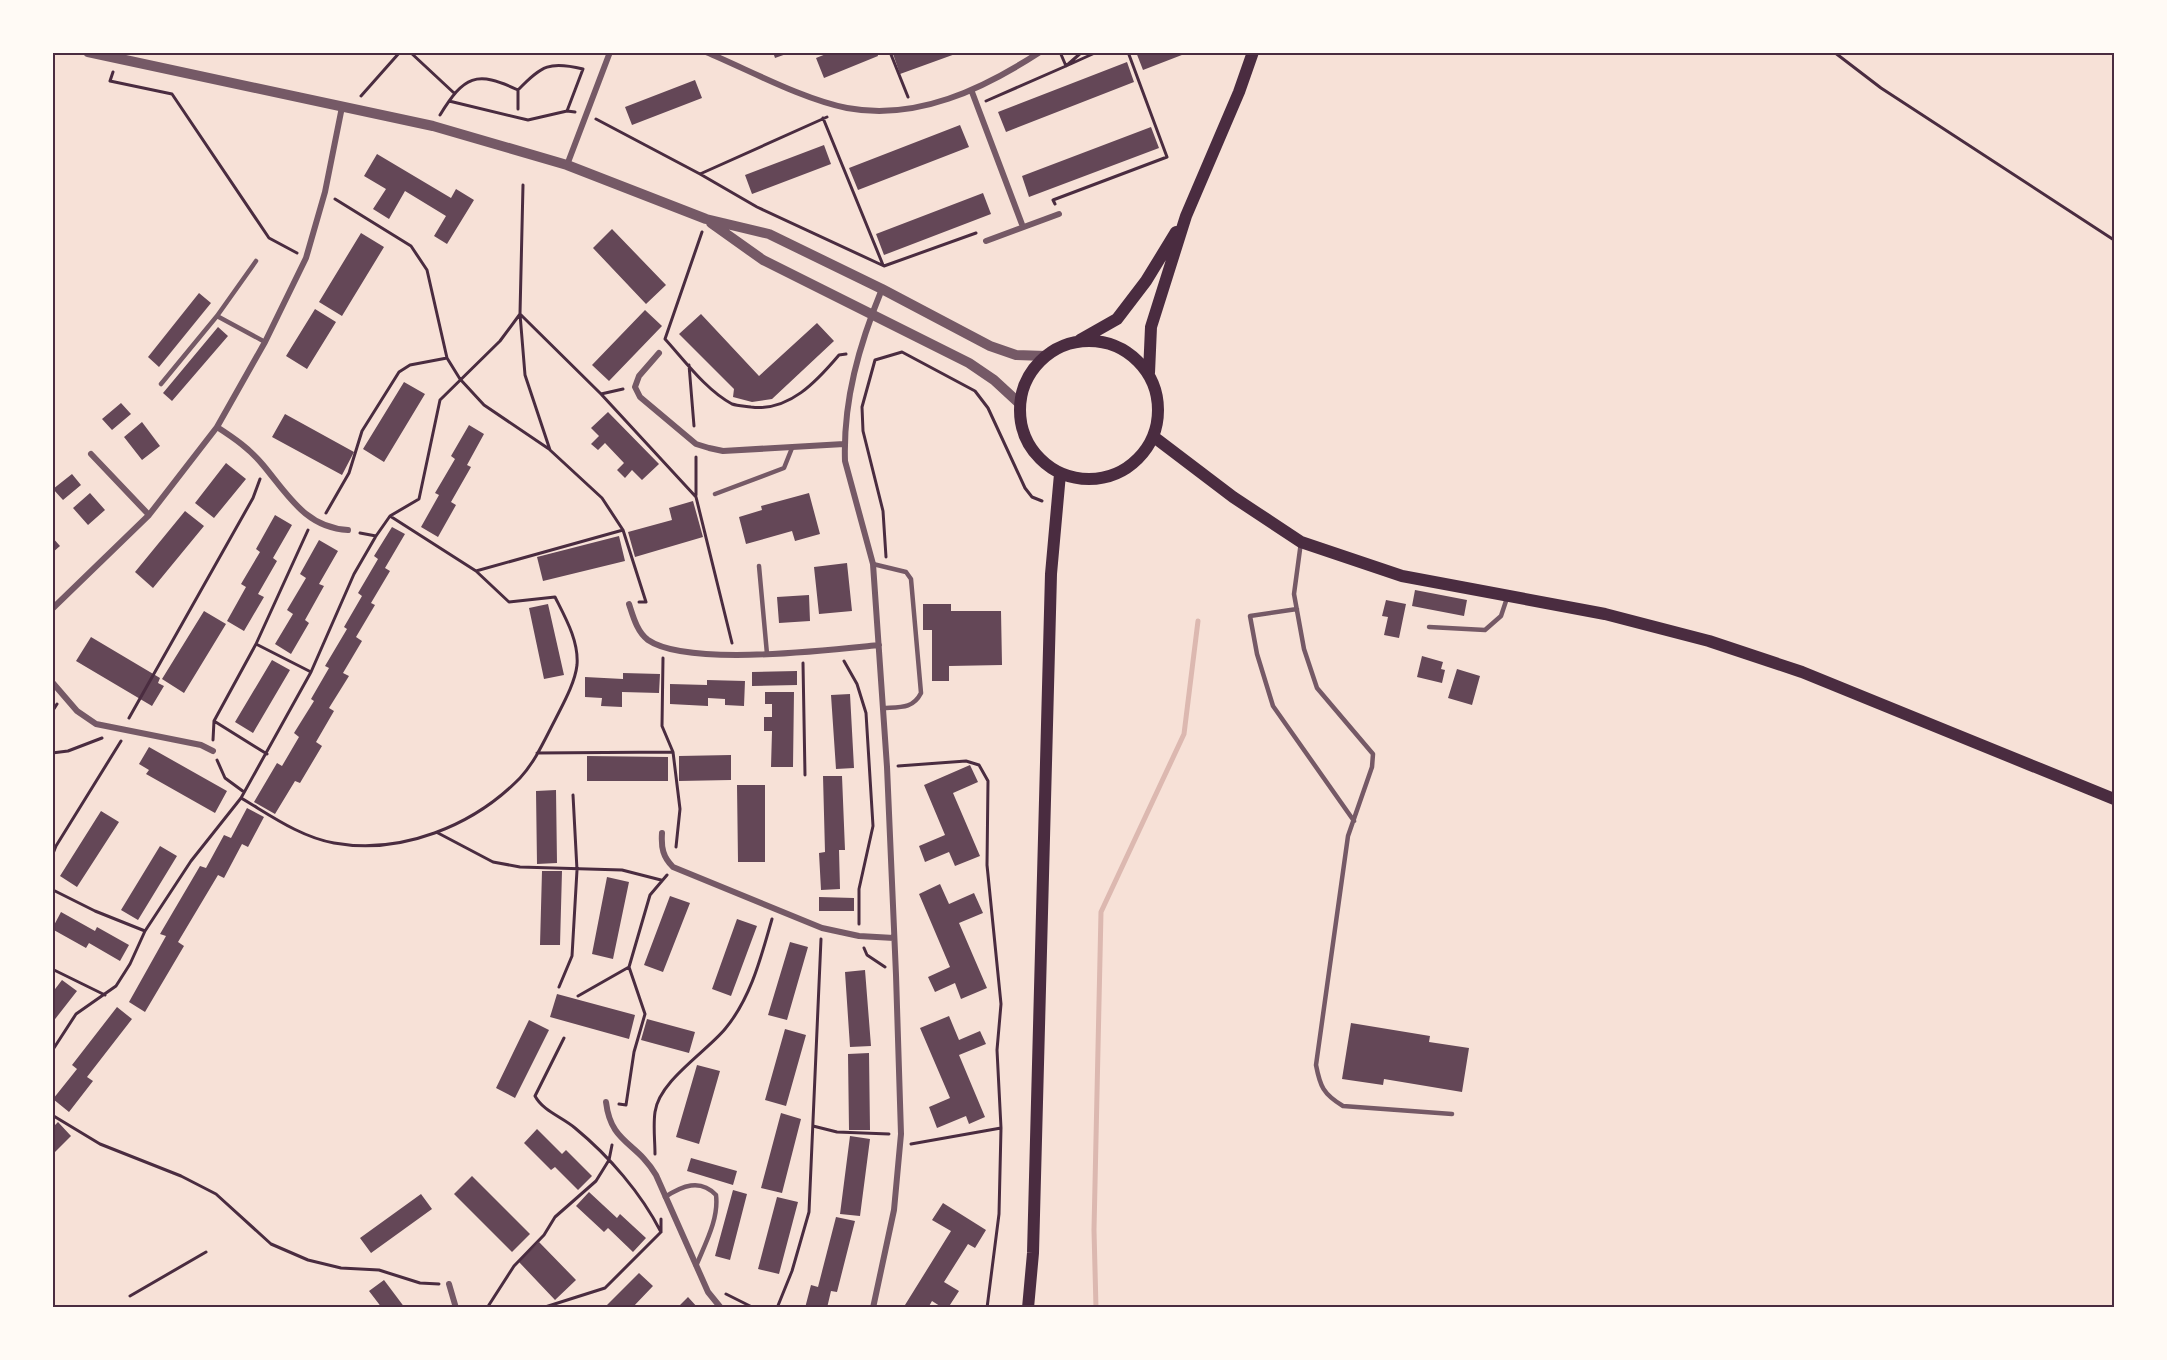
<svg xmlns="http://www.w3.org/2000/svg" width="2167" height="1360" font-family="Mulish,sans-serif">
<rect width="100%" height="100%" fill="#f7e1d7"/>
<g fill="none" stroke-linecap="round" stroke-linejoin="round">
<path stroke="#dcb8b0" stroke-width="5" d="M1096 1308 1094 1230 1101 912 1184 734 1198 621"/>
</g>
<path fill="#644757" d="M773 52H789V53L775 58Z
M831 52H877L878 56 824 78 816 58Z
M898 52 958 53 900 74 893 54Z
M1136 52H1187V53L1143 70Z
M1127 62 1134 82 1006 132 998 112Z
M695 80 702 98 632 125 625 107Z
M960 125 969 147 858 190 849 168Z
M1151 127 1159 148 1029 197 1022 176Z
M824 145 831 164 752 194 745 175Z
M377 154 451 198 456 189 474 200 447 244 434 236 446 216 405 191 389 219 373 209 386 189 364 176Z
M983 193 991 214 884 255 876 234Z
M612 229 666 285 646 304 593 248Z
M361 233 384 247 342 316 319 302Z
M199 293 211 303 159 367 148 357Z
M315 309 336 322 307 369 286 356Z
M645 310 662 326 609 381 592 365Z
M701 314 759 376 817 323 834 341 772 399 752 402 733 397 734 389 679 334Z
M218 327 228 336 172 401 163 393Z
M404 382 425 394 384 462 363 449Z
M121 403 131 414 112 430 102 419Z
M608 412 659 464 642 480 632 470 625 478 617 470 624 463 605 443 598 450 591 444 599 436 591 428Z
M285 414 354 452 342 475 272 437Z
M142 422 160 446 142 460 124 437Z
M469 425 484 434 467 465 471 467 451 502 456 505 438 537 421 527 439 495 435 493 455 459 451 456Z
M226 463 246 479 214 518 195 503Z
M72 474 81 485 63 500 53 489Z
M90 493 105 510 88 525 73 508Z
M809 493 820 534 795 541 792 531 746 544 739 517 762 510 761 506Z
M693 501 703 537 635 557 628 532 672 520 669 508Z
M185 511 204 526 153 588 135 572Z
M275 515 292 525 273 558 277 561 258 594 264 597 244 631 227 621 246 587 241 584 260 552 256 549Z
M392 527 405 534 385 568 390 571 371 603 375 605 356 637 362 641 343 673 349 676 329 708 334 711 316 742 322 746 300 783 295 781 275 814 254 802 277 763 282 766 299 737 294 733 314 701 311 699 329 668 325 666 347 629 344 627 362 596 358 593 378 559 374 556Z
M619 536 625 561 543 581 537 557Z
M52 537 60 546 52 553Z
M319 540 338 551 319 584 324 586 305 620 309 623 291 654 275 644 293 614 287 610 306 578 300 574Z
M847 563 852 611 819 614 814 567Z
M1415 590 1467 600 1464 616 1412 606Z
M809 595 810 621 779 623 777 597Z
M1386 600 1406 604 1399 638 1384 635 1388 617 1382 616Z
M548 604 564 675 544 679 529 608Z
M923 604H951V611H1001L1002 665 949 666V681H932V630H923Z
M204 611 226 624 184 693 162 679Z
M91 637 160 678 158 683 164 686 152 706 76 661Z
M1422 656 1443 662 1441 669 1445 670 1442 683 1417 677Z
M272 660 290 670 253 733 235 722Z
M1457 669 1480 676 1472 705 1448 698Z
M797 671V685L752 686V672Z
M623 673 660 674 659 693 622 692V707L601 706 602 698 585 697V677L623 679Z
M707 680 745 681 744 706 725 705V699L708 698V706L670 704V684L707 685Z
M765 692H794L793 767H771L772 731H764V717H772V704H765Z
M850 694 854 768 836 769 831 695Z
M149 747 227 791 215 813 146 774 149 770 139 764Z
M731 755V780L679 781V756Z
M587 756 668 757V781H587Z
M970 765 978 782 953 793 980 856 955 866 949 852 925 862 919 846 945 835 924 785Z
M823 776H842L845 850H839L840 889 821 890 819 853 825 852Z
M737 785H765V862H738Z
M556 790 557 863 537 864 536 791Z
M247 808 264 817 248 847 242 844 224 878 218 875 178 942 184 946 145 1012 129 1002 166 936 160 934 200 866 206 868 224 835 231 838Z
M101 811 119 822 77 887 60 876Z
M160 846 177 856 138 920 121 910Z
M542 871H562L560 945H540Z
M607 877 629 882 613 959 592 954Z
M940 884 949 904 974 893 983 913 959 923 987 988 961 999 955 983 935 992 928 977 950 967 919 894Z
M670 896 690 903 663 972 644 965Z
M819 897 854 898V911H819Z
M61 912 95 931 97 927 129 945 120 961 89 943 86 948 52 929Z
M737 919 757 926 731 996 712 989Z
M790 942 808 947 787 1020 768 1015Z
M865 970 871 1046 850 1047 845 972Z
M62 980 77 991 52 1023V993Z
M557 994 635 1015 629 1039 550 1017Z
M117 1007 132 1019 87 1077 93 1081 69 1112 53 1099 77 1069 72 1065Z
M949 1016 959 1040 980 1031 986 1044 959 1055 985 1117 969 1124 966 1116 937 1128 929 1107 950 1098 920 1028Z
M647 1019 695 1032 689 1053 641 1040Z
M529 1020 549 1030 515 1098 496 1088Z
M1351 1023 1430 1036 1429 1042 1469 1048 1462 1092 1384 1079 1383 1085 1342 1079Z
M785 1029 806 1035 786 1106 765 1100Z
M869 1053 870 1130H849L848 1054Z
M697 1065 720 1071 699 1144 676 1137Z
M781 1113 801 1119 782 1193 761 1188Z
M58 1122 71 1136 52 1155V1128Z
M537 1129 562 1154 566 1150 592 1176 578 1190 555 1167 551 1170 524 1143Z
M850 1136 870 1139 860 1216 840 1214Z
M691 1158 737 1171 733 1185 687 1171Z
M472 1176 530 1234 512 1252 454 1194Z
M733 1190 747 1194 730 1260 715 1256Z
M589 1192 617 1218 620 1214 646 1238 633 1252 608 1228 604 1232 576 1206Z
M421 1194 432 1209 371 1253 360 1238Z
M777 1197 798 1202 779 1274 758 1269Z
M943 1203 986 1230 975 1248 968 1244 944 1282 959 1291 948 1308H943L932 1301 928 1308H909L905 1305 951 1231 932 1220Z
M836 1217 855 1221 837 1292 831 1291 827 1308H805L811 1285 818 1287Z
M539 1242 576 1280 555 1300 519 1262Z
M639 1273 653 1286 632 1308H604Z
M384 1280 405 1308H382L369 1291Z
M688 1297 698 1308H677Z"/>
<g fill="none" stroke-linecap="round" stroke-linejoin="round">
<path stroke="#4a2c40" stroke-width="3" d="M410 52 454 93
M890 52 908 97
M1060 52 1066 66 1097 52
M1834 52 1881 88 2114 240
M113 72 110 81 172 94 269 238 297 253
M361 96 400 52
M449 101 528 120 567 111 575 112
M986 101 1066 66 1082 52
M518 109V90
M440 115C464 76 476 70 518 90 542 65 550 61 583 69L567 111
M823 118 883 265
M596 119 700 174 757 207 884 266 976 233
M700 174 827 117
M523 185 520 314 525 375 550 450 602 498 623 530 646 602H639
M335 199 411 246 427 270 447 358 460 379 484 405 549 449
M1055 204 1053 200 1167 157 1128 52
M702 232 665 339C685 361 706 390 732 404 738 406 745 406 751 407 789 412 817 381 839 355L846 354
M689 365 694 426
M601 394 623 389
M696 457V495
M326 513 349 473 362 431 399 372 410 365 447 358
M360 533 376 536
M886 557 883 511 863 431 862 407 875 360 902 352 975 391 988 408 1025 488 1032 497 1042 501
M476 571 623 530
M256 644 311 672
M663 658 662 726 673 752 680 809 676 847
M844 661 857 684 866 713 873 826 859 889V924
M803 663 805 775
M52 712 57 704
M129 718 253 498 260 479
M213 740 214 721
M52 753 68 751 102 738
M537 753 673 752
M267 754 214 721 256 644 308 530
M217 760 225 778 244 792
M898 766 966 761 979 765 988 781 987 865 1001 1004 997 1050 1001 1128 999 1214 987 1308
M241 798C270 815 300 837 334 843 401 855 473 826 520 778 535 762 545 739 555 720 563 704 575 683 577 665 579 641 565 617 555 597L509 602 476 571 390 516
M438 833 493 862 520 867 622 870 661 880
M52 856 56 846 121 741
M52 883 53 890 95 911 145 931
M864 948 867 955 885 967
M52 969 105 995
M559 987 572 956 577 870 573 795
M578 996 629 967
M564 1038 535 1096C543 1111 562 1117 575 1128 609 1156 641 1193 661 1232
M52 1051 76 1014 116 986 130 964 145 931 191 861 241 798 311 672 354 574 376 536 390 516 419 499 440 400 500 341 520 314 601 394 696 497 732 643
M619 1104 626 1105 634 1052 645 1014 629 967 650 895 667 875
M52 1115 100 1144 181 1176 216 1194 271 1244 308 1260 341 1268 379 1270 420 1283 439 1284
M813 1126 837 1132 889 1134
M911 1144 1001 1128
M655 1154C655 1141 653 1126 655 1112 659 1081 706 1052 725 1029 751 998 761 957 772 919
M726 1294 754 1308
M130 1296 206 1252
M487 1308 514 1266 544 1235 555 1217 596 1181 609 1160 612 1145
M542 1308 605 1288 661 1232V1219
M777 1308 792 1271 809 1212 821 939
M855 1308H861"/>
<path stroke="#755966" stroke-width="4.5" d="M351 52H356
M217 316 265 342
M161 384 217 316 256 261
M715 494 784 468 792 448
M1301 542 1294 594 1304 649 1317 688 1373 754 1372 767 1348 836 1316 1065C1320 1086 1323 1094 1343 1106L1452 1114
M873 564 906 572 911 579 921 693C913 709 900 707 883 708
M759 566 767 654
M1297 609 1250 616 1257 654 1273 706 1354 821
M1429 627 1485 630 1501 616 1507 598
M665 1197C682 1186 700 1178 716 1195 719 1219 705 1244 696 1266"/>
<path stroke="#755966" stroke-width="6" d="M706 52C749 70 802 99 847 108 917 121 983 89 1040 52
M972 92 1023 227
M567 165 610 52
M986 241 1059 214
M659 353 639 376 635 387 640 397 696 444 709 448 723 451 844 444
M217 427C234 438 250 449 263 465 288 495 306 528 348 530
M91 454 149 515
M629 604C633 616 637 632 648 640 687 667 829 650 879 645
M52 609 149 515 217 427 265 342 306 258 325 192 342 107
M52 682 77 711 96 724 201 745 213 751
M662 833C661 848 663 857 673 867L822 928 859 936 894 938
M606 1102C611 1144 636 1141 656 1175L708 1292 721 1308
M449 1284 456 1308
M873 1308 894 1210 901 1134 896 975 887 767 873 564 845 461C843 401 859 345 882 289"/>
<path stroke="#755966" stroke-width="10" d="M88 52 433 126 567 165 706 219 769 234 882 289 990 346 1016 355 1046 356
M711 223 763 260 969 363 994 380 1020 404"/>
<path stroke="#4a2c40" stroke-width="12" d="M1080 340 1117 319 1146 281 1176 232
M1020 410a69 69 0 1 1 138 0a69 69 0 1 1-138 0Z
M1149 373 1151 327 1186 216 1239 92 1253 52
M1154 437 1233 497 1301 542 1402 576 1605 614 1709 641 1802 672 2114 799
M1028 1308 1033 1253 1051 574 1060 474"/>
</g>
<rect width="2167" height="1360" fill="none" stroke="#fffaf5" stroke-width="108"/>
<rect x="54" y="54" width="2059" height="1252" fill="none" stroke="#4a2c40" stroke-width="2"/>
</svg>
